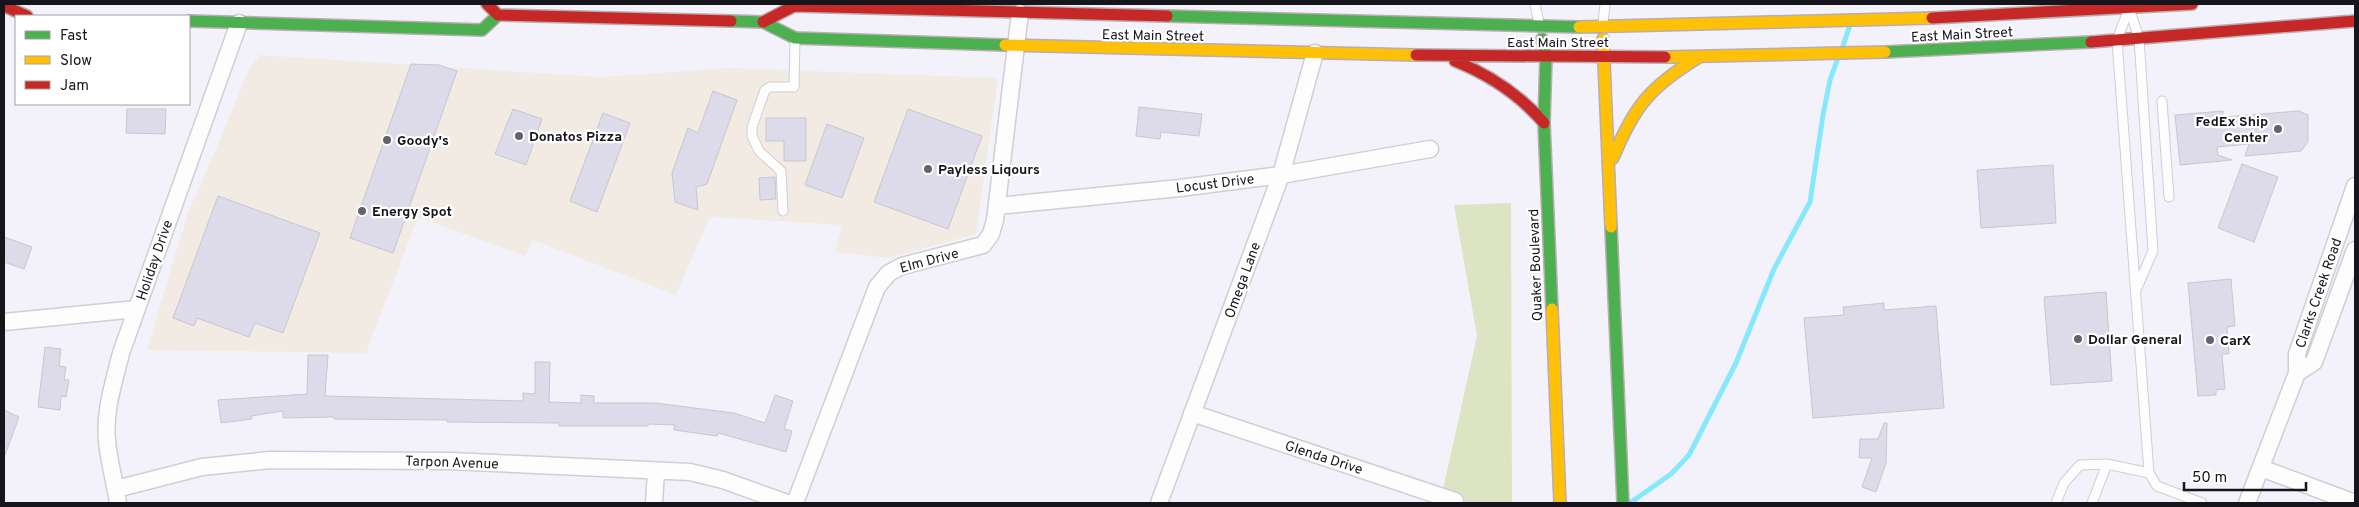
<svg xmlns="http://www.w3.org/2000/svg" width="2359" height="507" font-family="Overpass,sans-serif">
<rect width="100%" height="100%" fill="#f3f2fa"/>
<path fill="#f1ebe3" d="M260 55 601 77 731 68 998 78 976 234 889 258 835 252 842 225 710 217 676 295 533 240 525 256 418 217 366 353 147 350 189 209 199 189 251 65Z"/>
<path fill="#dce4c3" d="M1511 203 1512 503H1440L1477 336 1454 205Z"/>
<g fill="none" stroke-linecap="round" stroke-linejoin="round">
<path stroke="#86e8fd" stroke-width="5" d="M1843 46 1849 28
M1630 503 1671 474 1689 455 1736 363 1774 269 1810 202 1823 115 1830 80 1837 61"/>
</g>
<path fill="#dddaea" stroke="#c8c7cd" d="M411 64 439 65 457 71 393 253 350 238Z
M713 91 737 100 707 184 696 187 698 210 675 202 672 173 688 128 698 133Z
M1139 107 1202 114 1199 136 1161 132 1160 139 1136 136Z
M127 109H166L165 134 126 133Z
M513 109 542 119 526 165 495 154Z
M908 109 982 136 948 229 874 202Z
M2223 111V117L2299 111 2308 115V142L2301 151 2245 156 2249 144 2217 147 2218 155 2232 160 2180 165 2175 115Z
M603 113 630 123 597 212 570 201Z
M766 118H806V161H784V141H766Z
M827 124 864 138 842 198 805 185Z
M2242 164 2278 177 2254 242 2218 228Z
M2053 165 2056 223 1981 228 1977 170Z
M775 177 776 199 760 200 759 178Z
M218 196 320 233 283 333 255 323 249 337 197 318 194 326 173 318Z
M4 237 32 247 24 269 4 262Z
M2231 279 2235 326 2227 327 2229 354H2222L2225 389 2216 390V395L2198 396 2188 283Z
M2106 292 2112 381 2051 385 2044 297Z
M1884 303V310L1936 306 1944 408 1813 418 1804 318 1844 315 1843 307Z
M45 347 61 349 59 366 66 367 64 380H69L66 397 61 396 60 410 38 407Z
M308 355H328L325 396 523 401V393L535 394V362H550L549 402 581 403V395L594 396V403H655L734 413 765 423 775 395 793 401 784 429 792 431 786 452 718 433 717 436 674 430 675 425 648 424V426H559V423L447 422V420L334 419V417L283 418V411L251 416 252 419 221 423 218 400 307 394Z
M4 410 19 417 5 455H4Z
M1884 423H1887L1886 463 1876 492 1862 487 1872 458H1859L1860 439H1878Z"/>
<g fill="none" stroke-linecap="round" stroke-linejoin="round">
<g stroke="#cfced5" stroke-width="11">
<path id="lane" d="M1535 4 1539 23
M2128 11 2117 40 2149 473 2157 486 2202 503
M2130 11 2139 38 2153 251 2136 290
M1603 23 1605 4
M2162 101 2169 197
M783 211 781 171 759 151 752 136V127L765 90 770 87H794L795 41
M2056 503 2064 483 2080 465 2107 464 2149 473
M2092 503 2107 464"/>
</g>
<g stroke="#cfced5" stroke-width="19">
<path id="street" d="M997 206 1180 188 1281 175 1430 149
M4 322 137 309
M2297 373 2314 362 2355 250
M1192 413 1455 501
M2261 468 2355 503
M116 489 202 467 270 460 451 461 690 472 723 480 787 503
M118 503C115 483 109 462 107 441 104 411 114 382 121 353L239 23
M654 503 656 471
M795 503 877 287 889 273 902 266 983 245 991 234 995 220 1020 13
M1159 503 1281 175 1315 53
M2247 503 2297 373V354L2355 186"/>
</g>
<g stroke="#b9adb0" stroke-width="14">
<path id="fast" d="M1167 16 1579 27
M189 21 482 30 498 15
M731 21 763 22 795 38 1005 45
M1542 39 1546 57 1544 123 1552 309
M1885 52 2091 42
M1611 227 1623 503"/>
</g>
<g stroke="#b9adb0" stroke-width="14">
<path id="slow" d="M1579 27 1932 18
M1603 39 1611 227
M1005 45 1416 55
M1665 57 1885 52
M1613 158C1634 106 1651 86 1699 57
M1552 309 1560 503"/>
</g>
<g stroke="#b9adb0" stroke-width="14">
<path id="jam" d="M487 4 498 15 731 21
M4 6 27 16
M1932 18 2192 4
M763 22 794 6 1167 16
M2091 42 2355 21
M1416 55 1665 57
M1455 61C1490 75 1519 94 1544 123"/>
</g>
<use href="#lane" stroke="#fdfdfe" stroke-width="9"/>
<use href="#street" stroke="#fdfdfe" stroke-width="16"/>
<use href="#fast" stroke="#4caf50" stroke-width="11"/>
<use href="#slow" stroke="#ffc107" stroke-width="11"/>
<use href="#jam" stroke="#c62828" stroke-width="11"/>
</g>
<g fill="#64626a" stroke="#fff" stroke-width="2">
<circle cx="2278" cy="129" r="5"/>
<circle cx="519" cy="136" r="5"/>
<circle cx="387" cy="140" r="5"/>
<circle cx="928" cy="169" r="5"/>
<circle cx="362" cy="211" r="5"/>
<circle cx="2078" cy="339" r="5"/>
<circle cx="2210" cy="340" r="5"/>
</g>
<g text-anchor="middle" stroke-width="4.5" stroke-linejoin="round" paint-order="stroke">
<g font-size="14" fill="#17151c" stroke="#fff">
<text transform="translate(1962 34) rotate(-3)" y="5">East Main Street</text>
<text transform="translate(1153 35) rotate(1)" y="5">East Main Street</text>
<text x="1558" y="47">East Main Street</text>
<text transform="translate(1215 183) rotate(-7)" y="5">Locust Drive</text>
<text transform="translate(154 260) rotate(-71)" y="5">Holiday Drive</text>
<text transform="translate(929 260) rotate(-15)" y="5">Elm Drive</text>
<text transform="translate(1535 265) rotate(-92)" y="5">Quaker Boulevard</text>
<text transform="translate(1242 280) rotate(-70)" y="5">Omega Lane</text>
<text transform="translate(2318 293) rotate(-71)" y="5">Clarks Creek Road</text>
<text transform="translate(1324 457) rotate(18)" y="5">Glenda Drive</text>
<text transform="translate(452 462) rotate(2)" y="5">Tarpon Avenue</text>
</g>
<g font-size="14" font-weight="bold" fill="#17151c" stroke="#fff" text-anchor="start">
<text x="2268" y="126" text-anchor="end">FedEx Ship<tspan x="2268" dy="16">Center</tspan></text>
<text x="529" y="141">Donatos Pizza</text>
<text x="397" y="145">Goody's</text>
<text x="938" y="174">Payless Liqours</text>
<text x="372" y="216">Energy Spot</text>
<text x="2088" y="344">Dollar General</text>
<text x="2220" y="345">CarX</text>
</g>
</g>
<rect width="2359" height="507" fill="none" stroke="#17151c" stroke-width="10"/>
<rect x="15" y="15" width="175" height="90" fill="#ffffff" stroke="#a2a1a4"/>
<rect x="25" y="31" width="25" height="8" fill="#4caf50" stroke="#a2a1a4"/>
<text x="60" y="40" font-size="15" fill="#17151c">Fast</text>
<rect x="25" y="56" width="25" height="8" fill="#ffc107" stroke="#a2a1a4"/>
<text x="60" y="65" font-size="15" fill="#17151c">Slow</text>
<rect x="25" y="81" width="25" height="8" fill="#c62828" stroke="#a2a1a4"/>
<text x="60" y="90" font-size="15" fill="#17151c">Jam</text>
<path d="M2184 482v8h122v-8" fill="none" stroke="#17151c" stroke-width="2.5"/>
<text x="2192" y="482" font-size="15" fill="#17151c" stroke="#ffffff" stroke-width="4" paint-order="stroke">50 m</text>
</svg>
